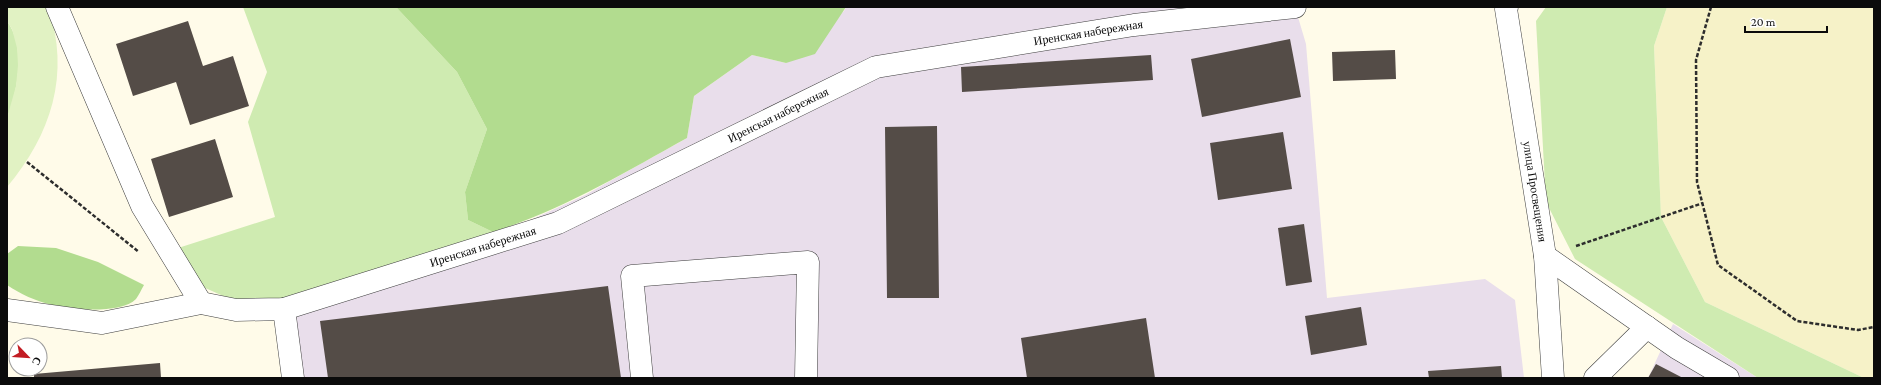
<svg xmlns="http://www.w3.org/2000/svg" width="1881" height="385" font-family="'Crimson Pro',serif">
<rect width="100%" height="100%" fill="#fffbe9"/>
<path fill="#e9deeb" d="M846 7H1295L1306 44 1327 298 1485 279 1515 300 1524 378H302L291 299 524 223 585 195 687 138 694 96 752 55 786 63 844 11Z
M1673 324 1758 378H1648Z"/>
<path fill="#f6f2c8" d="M1667 7H1874V378H1864L1705 302 1661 217 1654 46Z"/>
<path fill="#cfebb1" d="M243 7H396L457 72 487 129 465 192 468 220 493 232 307 296 248 307 203 287 175 249 275 217 248 122 267 72Z
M1546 7H1667L1654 46 1661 217 1705 302 1864 378H1758L1575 259 1546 202 1536 21Z
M7 21C26 47 18 91 7 118Z"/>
<path fill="#b2dc8f" d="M396 7H846L815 54 786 63 752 55 694 96 687 138C624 173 562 210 493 232L468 220 465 192 487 129 457 72Z
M18 246 56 248 98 262 144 285C141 290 139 295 136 299 122 314 71 310 52 305 36 301 20 294 7 285V254Z"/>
<path fill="#e1f2c3" d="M7 7H48C71 74 51 135 7 187V118L16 86 18 65 17 48 12 29 7 21Z"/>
<path fill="#544c47" d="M188 21 203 66 233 56 249 106 190 125 176 82 133 96 116 44Z
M1290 39 1301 97 1202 117 1191 59Z
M1395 50 1396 79 1333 81 1332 52Z
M1151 55 1153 80 962 92 961 67Z
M937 126 939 298H887L885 127Z
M1283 132 1292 189 1218 200 1210 143Z
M215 139 233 197 169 217 151 159Z
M1304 224 1312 282 1286 286 1278 228Z
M608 286 621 378H328L320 321Z
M1361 307 1367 345 1311 355 1305 316Z
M1146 318 1155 378H1027L1021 338Z
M160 363 161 378H34V374Z
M1656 364 1683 378H1648Z
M1501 366 1502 378H1429L1428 371Z"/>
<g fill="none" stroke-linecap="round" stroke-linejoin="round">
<g stroke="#3e3e3e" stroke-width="23">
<g id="minor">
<path d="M57 7 142 206 201 303"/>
<path id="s1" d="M1507 7 1506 9 1545 256 1553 378"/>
<path d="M1545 256 1677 348 1728 378"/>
<path d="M284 309 293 378"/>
<path id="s2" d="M7 310 102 323 201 303 236 310 284 309 558 223 876 67 1134 25 1295 7"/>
<path d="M642 378 632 276 808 262 806 378"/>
<path d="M1595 378 1647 327"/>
</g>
</g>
<path stroke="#2d2d2d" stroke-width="2.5" stroke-dasharray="4 2" stroke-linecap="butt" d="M1711 7 1696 60 1697 182 1718 265 1797 321 1858 330 1874 327
M27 162 139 252
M1576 246 1703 203"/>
<use href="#minor" stroke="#fff" stroke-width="22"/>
</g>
<g text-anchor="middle" stroke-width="4" stroke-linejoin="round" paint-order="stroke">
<g font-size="12" fill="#0b0b0b" stroke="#fff">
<text dy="4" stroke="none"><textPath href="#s2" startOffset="1137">Иренская набережная</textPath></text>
<text dy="4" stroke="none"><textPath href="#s2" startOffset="813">Иренская набережная</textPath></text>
<text dy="4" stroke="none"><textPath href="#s1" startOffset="187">улица Просвещения</textPath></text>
<text dy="4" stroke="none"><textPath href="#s2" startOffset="489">Иренская набережная</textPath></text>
</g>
</g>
<rect width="1881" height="385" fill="none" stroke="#0b0b0b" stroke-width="16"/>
<g transform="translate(28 357) rotate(115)"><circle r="19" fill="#ffffff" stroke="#9d9d9d"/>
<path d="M0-3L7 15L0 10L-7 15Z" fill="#c21c23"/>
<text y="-6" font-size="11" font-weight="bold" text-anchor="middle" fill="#0b0b0b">С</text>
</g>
<path d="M1745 26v6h82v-6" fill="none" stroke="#0b0b0b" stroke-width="2"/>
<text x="1751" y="26" font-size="12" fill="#0b0b0b" stroke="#ffffff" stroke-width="3" paint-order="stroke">20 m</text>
</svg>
